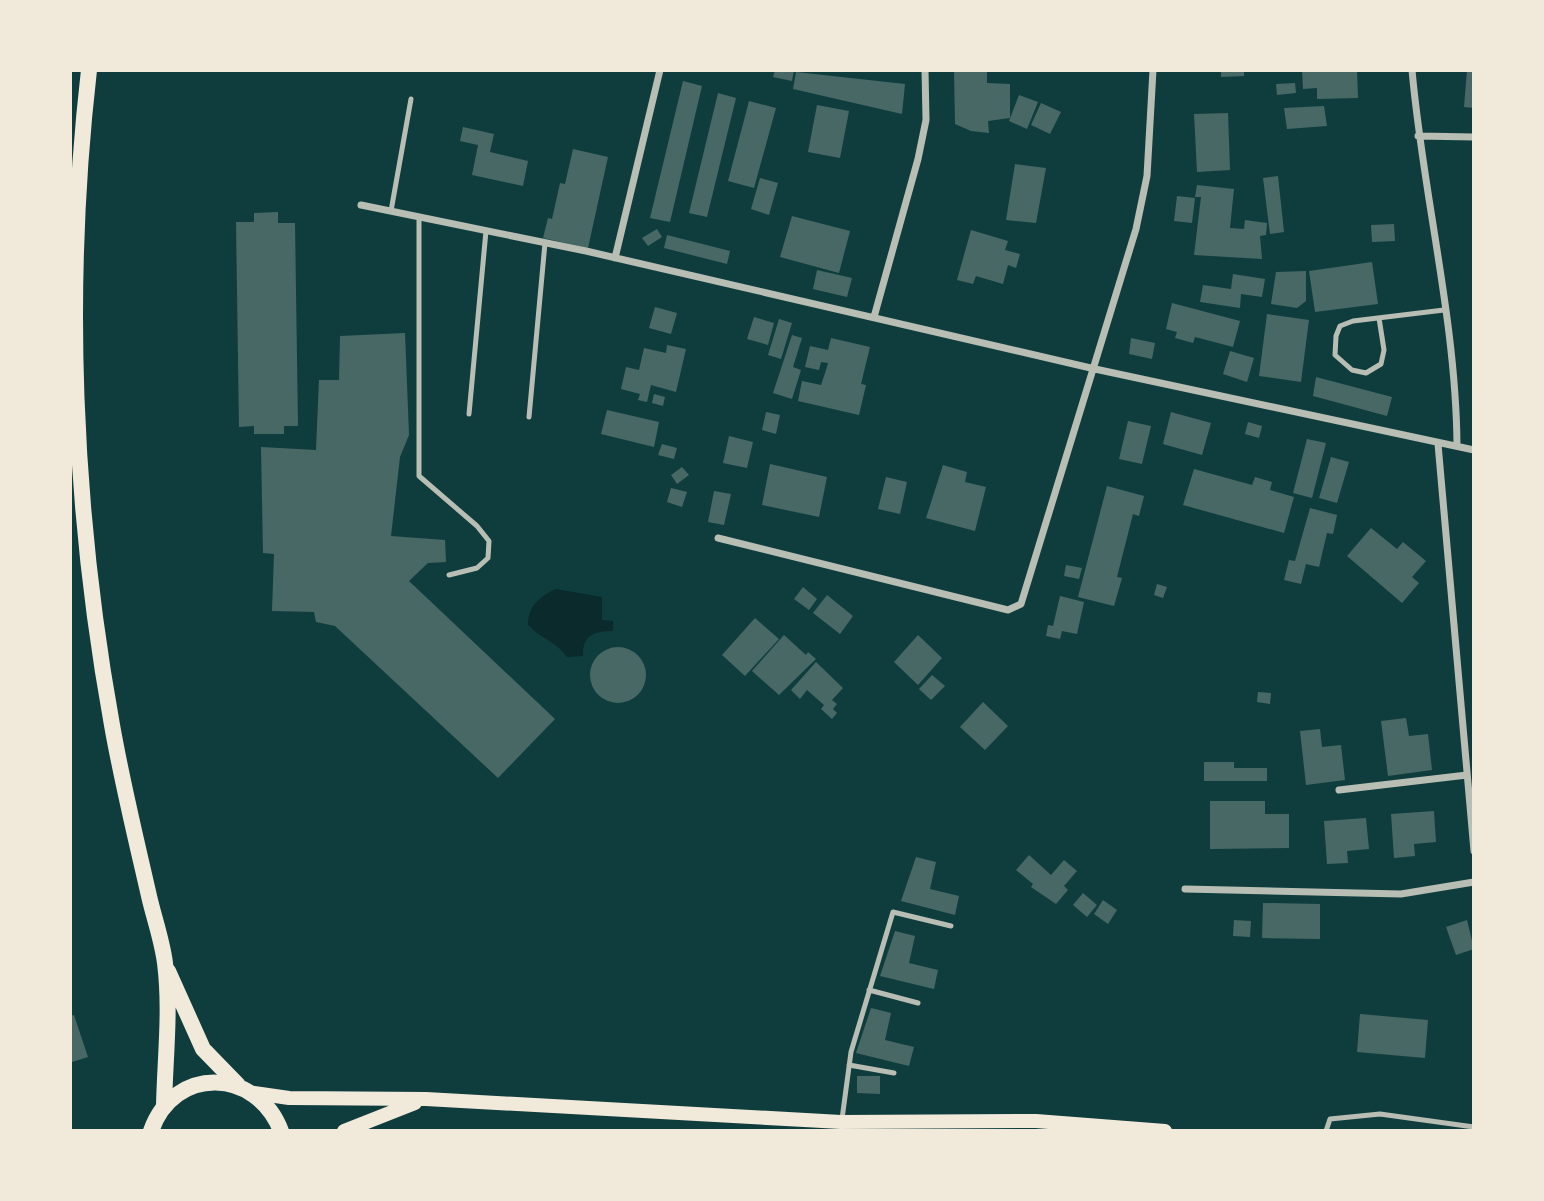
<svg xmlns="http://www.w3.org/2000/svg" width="1544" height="1201" font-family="Montserrat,sans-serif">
<rect width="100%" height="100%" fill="#0f3d3e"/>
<path fill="#0a2a2b" d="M556 589 602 597V620L613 621V631C595 631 582 635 583 656L567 657C557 642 540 638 528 625 528 606 540 596 556 589Z"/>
<path fill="#486865" d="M775 70H794L792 81 773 77Z
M954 70H987V83L1010 84V118L988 121 989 133 971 131 955 124Z
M1221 70H1244V76L1221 77Z
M1302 70H1357L1358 98 1317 99V88L1303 89Z
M1467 70H1474V108L1464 107Z
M796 72 905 84 902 114 793 89Z
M683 81 702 86 670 222 650 218Z
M1295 83 1296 93 1277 95 1276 84Z
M718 93 736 98 707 217 689 213Z
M1019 95 1038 102 1027 129 1009 121Z
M749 101 776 108 754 188 728 181Z
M1041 103 1061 112 1050 134 1031 125Z
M817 105 849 111 840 158 808 152Z
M1324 106 1327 126 1287 129 1284 108Z
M1228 113 1230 170 1197 172 1194 114Z
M463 127 494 134 490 152 528 161 523 186 472 175 478 145 460 141Z
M573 149 608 157 588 248 543 238 548 218 552 219 560 183 565 184Z
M1015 164 1046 168 1036 223 1006 220Z
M1278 176 1284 232 1270 234 1263 178Z
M760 178 778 183 769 215 751 209Z
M1197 185 1234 189 1230 228 1244 229 1245 220 1267 223 1266 235 1260 236 1262 259 1194 255 1201 197H1195Z
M1177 196 1195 198 1192 223 1174 221Z
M278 212V223H295L298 426H284V434H254V426L239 427 236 222H254V213Z
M792 216 850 231 839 273 780 257Z
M1394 224 1395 241 1372 242 1371 225Z
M657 229 662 237 648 246 642 238Z
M971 230 1008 241 1005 250 1020 254 1016 268 1008 265 1003 284 976 276 973 284 957 280Z
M667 235 730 251 727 264 664 248Z
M1372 262 1378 304 1315 312 1309 271Z
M817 270 852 278 847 297 813 289Z
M1306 271V301L1297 308 1271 304 1276 272Z
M1233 274 1265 279 1262 297 1241 294 1240 308 1200 302 1203 285 1231 289Z
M1172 303 1240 321 1233 347 1195 337 1193 343 1175 338 1177 332 1166 329Z
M655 307 677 313 671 334 649 328Z
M1267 314 1309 320 1301 382 1259 376Z
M754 317 774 323 768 345 747 339Z
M779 319 792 323 781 359 768 355Z
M405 333 409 435 400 457 391 536 445 540 446 562 428 563 409 581 555 719 498 778 335 626 316 622 314 612 272 611 274 554 263 553 261 447 316 450 319 380H339L340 336Z
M792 335 802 338 793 367 801 370 792 399 773 393Z
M831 338 870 347 861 384 866 385 859 415 798 401 802 381 821 385 826 370 828 363 821 362 819 370 805 367 810 346 828 350Z
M1131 338 1155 343 1152 359 1129 354Z
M667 345 686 349 676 392 651 385 647 402 638 400 640 394 621 389 626 367 639 370 644 348 666 353Z
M1230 351 1254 358 1247 382 1223 374Z
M1316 377 1392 397 1387 416 1313 396Z
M654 394 665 397 663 406 652 403Z
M607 410 659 422 654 447 601 434Z
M766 412 780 415 776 434 762 430Z
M1171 412 1211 423 1202 455 1163 444Z
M1128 421 1151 426 1142 464 1119 459Z
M1248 422 1262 426 1259 438 1245 434Z
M729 436 753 442 747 468 723 463Z
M1307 439 1326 443 1312 498 1293 493Z
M662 444 677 448 674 459 658 455Z
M1331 457 1349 462 1337 503 1319 498Z
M770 464 827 477 819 517 762 505Z
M943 465 967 472 965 482 986 487 975 531 926 518Z
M682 467 689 475 677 484 671 475Z
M1194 469 1252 485 1255 477 1272 482 1270 490 1294 497 1284 533 1183 505Z
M886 477 907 482 900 514 878 509Z
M1107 486 1144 496 1139 516 1133 514 1117 577 1122 578 1114 606 1078 597Z
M671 488 687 492 682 507 667 502Z
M714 491 731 494 724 525 708 522Z
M1310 508 1337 515 1333 534 1327 533 1319 567 1306 564 1301 584 1284 580 1289 560 1295 561Z
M1371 528 1397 549 1403 542 1426 561 1412 577 1419 583 1402 603 1347 556Z
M1066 565 1082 568 1079 579 1064 576Z
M1157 584 1167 587 1163 598 1154 595Z
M803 587 817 599 809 610 794 599Z
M827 595 853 616 840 634 813 613Z
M1060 596 1084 602 1077 634 1062 631 1060 639 1046 636 1048 625 1053 626Z
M755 618 779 639 745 676 722 655Z
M784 635 806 655 808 652 816 659 779 695 752 671Z
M918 635 942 658 918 685 894 662Z
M590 675a28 28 0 1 1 56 0a28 28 0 1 1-56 0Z
M816 662 843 688 832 700 837 704 833 709 837 713 832 719 821 709 824 705 807 690 800 699 791 690Z
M932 675 945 686 931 700 919 689Z
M1258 692 1271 693 1270 704 1257 702Z
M983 702 1008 726 985 750 960 727Z
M1406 718 1409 736 1428 734 1432 770 1388 776 1381 721Z
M1320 729 1322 747 1341 745 1345 780 1306 785 1300 731Z
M1204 762H1234V768H1267V781H1204Z
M1210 801H1265V814H1289V848L1210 849Z
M1434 811 1436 842 1414 844 1415 856 1394 858 1391 814Z
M1366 818 1369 849 1347 851 1348 863 1327 864 1324 821Z
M1029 855 1051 875 1064 860 1077 871 1064 886 1068 890 1056 904 1031 887 1033 884 1016 870Z
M916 857 936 862 930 889 959 896 955 915 901 901Z
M1083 893 1097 905 1087 917 1073 905Z
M1103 900 1117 910 1108 924 1094 914Z
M1263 903 1320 904V939L1262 938Z
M1234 920 1251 921 1250 937 1233 936Z
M1467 920 1474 949 1456 955 1446 927Z
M895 931 915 936 909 963 938 970 934 989 880 976Z
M871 1008 891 1013 885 1040 914 1047 909 1066 856 1053Z
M1360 1014 1428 1020 1425 1058 1357 1052Z
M74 1015 88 1057 72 1062 70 1016Z
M857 1076H880V1094L857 1093Z"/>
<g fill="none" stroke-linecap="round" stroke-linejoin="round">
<path stroke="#b8beb3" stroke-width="5" d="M391 211 411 99
M419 217V476L477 526 489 541 488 558 477 568 449 575
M1379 318 1384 350 1381 364 1366 373 1352 370 1335 355 1336 336 1340 326 1353 321 1444 310
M469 414 486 231
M529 417 545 243
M869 990 918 1003
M849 1065 894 1073
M842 1119 851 1052 893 912 951 926
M1326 1131 1330 1119 1380 1114 1474 1127"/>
<path stroke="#b8beb3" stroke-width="7" d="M1412 70C1423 195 1456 320 1457 445
M1418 136 1474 137
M361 205 586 251 1095 369 1474 450
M615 258 660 70
M874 317 918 159 926 120 925 70
M1438 444 1474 851
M718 538 1008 610 1021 604 1136 229 1147 176 1153 70
M1339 790 1467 775
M1185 889 1401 894 1474 882"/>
<path stroke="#f1e9da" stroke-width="14" d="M254 1093 289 1098 426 1099 841 1122 1036 1121 1165 1131
M344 1131 415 1103"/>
<path stroke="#f1e9da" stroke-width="16" d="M89 70C64 287 73 510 112 725 122 782 136 839 149 896 154 918 162 940 165 963 171 1011 165 1058 164 1106
M168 971 203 1049 238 1085
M151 1131C174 1065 257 1068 281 1131"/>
</g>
<rect width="1544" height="1201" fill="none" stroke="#f1e9da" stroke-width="144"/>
</svg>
